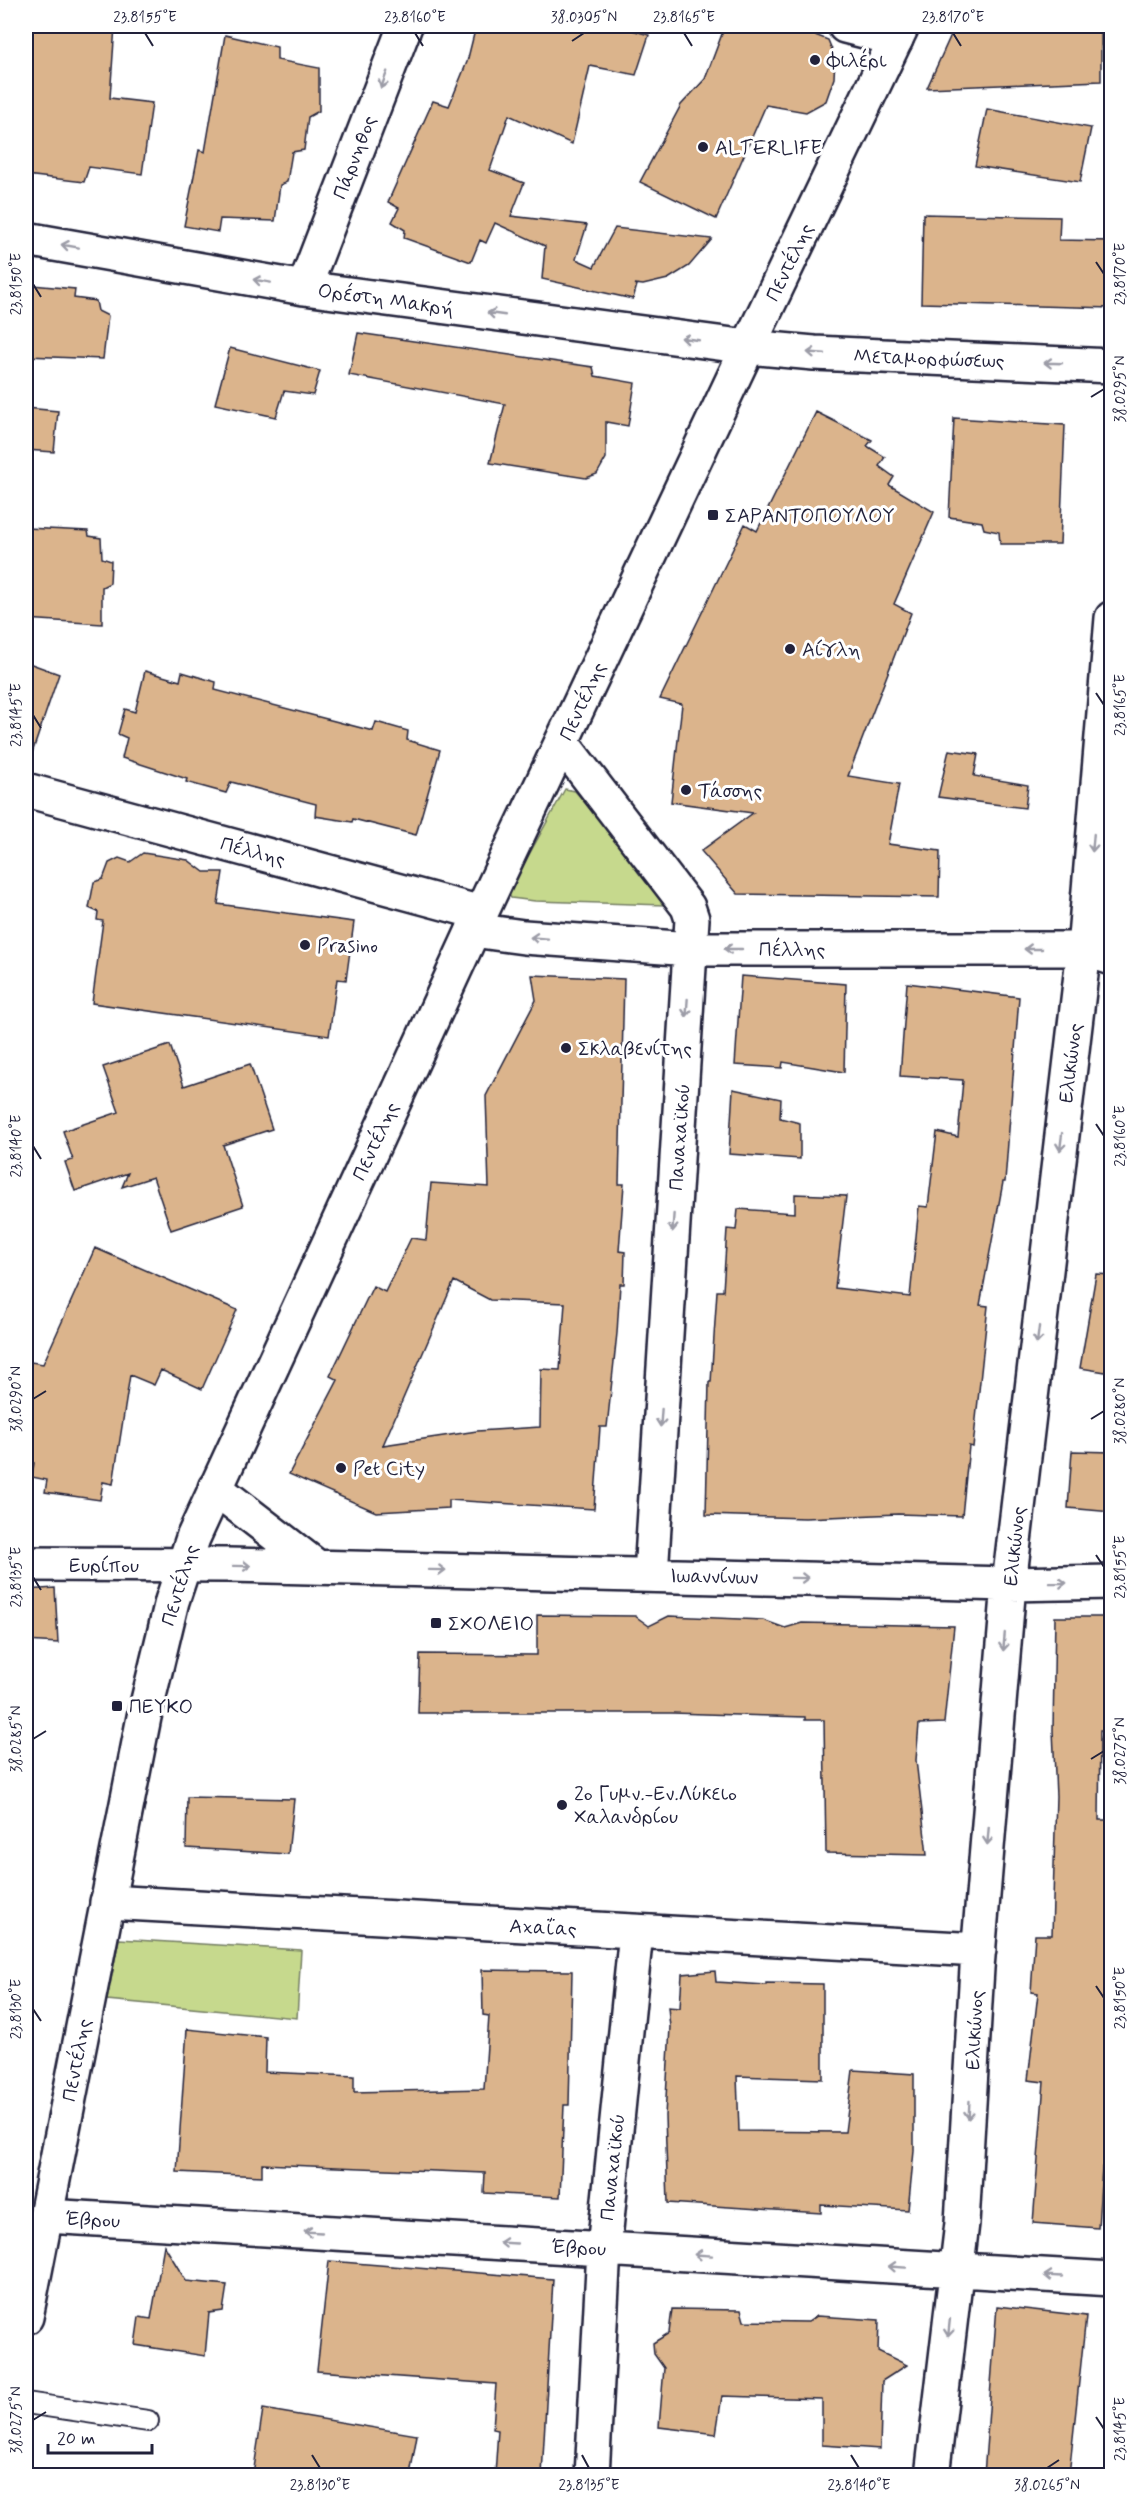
<svg xmlns="http://www.w3.org/2000/svg" width="1137" height="2501" font-family="Mynerve,sans-serif">
<rect width="100%" height="100%" fill="#fff"/>
<filter id="ink" filterUnits="userSpaceOnUse"><feTurbulence type="fractalNoise" baseFrequency=".0167" numOctaves="2"/><feDisplacementMap in="SourceGraphic" scale="12" xChannelSelector="R" yChannelSelector="G"/><feConvolveMatrix kernelMatrix="1 2 1 2 8 2 1 2 1" color-interpolation-filters="sRGB"/></filter>
<g filter="url(#ink)">
<path fill="#c6d98d" stroke="#747e64" stroke-width="1.5" d="M565 789 575 791 663 895 665 905 535 901 511 898 508 893Z
M119 1939 301 1950 297 2018 107 2000Z"/>
<path fill="#dbb48c" stroke="#22223b" stroke-width="1.5" fill-rule="evenodd" d="M32 26H115L110 98 152 103 142 174 89 167 84 182 26 175V98Z
M476 26H618L649 35 636 75 590 66 572 144 509 115 490 170 524 183 511 216 587 225 576 259 594 267 615 228 712 239 689 266 668 279 643 285 635 284 637 285 633 299 542 279 545 246 495 223 486 243 480 240 471 262 404 238 405 230 392 222 399 208 388 202 433 101 449 106 467 62Z
M725 26H782L810 33 828 40 835 57 834 78 826 101 806 112 766 105 716 219 640 182 681 105 705 79Z
M955 26H1101V81L927 88Z
M225 35 277 47V60L319 68V111L308 117 304 150 292 152 287 182 280 185 275 221 220 219 218 232 184 226 199 150 205 152Z
M987 109 1091 128 1080 182 975 166Z
M923 214 1060 217 1059 240 1112 241V308L921 303Z
M32 285 75 289 74 298 96 301 98 311 108 316 103 359 26 356V308L30 309Z
M358 333 593 367 595 376 635 383 628 426 606 422V458L597 474 586 478 490 463 505 404 349 375Z
M230 348 320 371 313 395 284 391 276 417 215 404Z
M26 408 58 411 54 452 26 450Z
M816 412 872 440 867 446 885 457 879 466 894 477 889 485 934 512 894 604 911 613 848 776 899 784 888 844 940 851 939 897 738 894 701 851 753 813 671 802 682 704 660 699 745 524 757 531Z
M954 418 1065 425 1060 544H1000L999 532 984 529 982 522 949 517Z
M26 528 88 531 89 536 101 538 102 558 111 561 110 583 102 587V624L26 619Z
M26 662 59 674 30 759 26 758Z
M145 671 180 681 182 672 216 682 215 690 373 731 376 722 408 731 407 740 440 750 416 835 353 819 352 822 315 816 316 804 231 782 226 793 186 782 187 779 122 758 127 738 118 734 125 709 135 712Z
M949 750 978 754 974 776 1028 785 1025 808 938 797Z
M143 853 188 860 204 872H223L218 904 354 922 346 980 337 979 329 1036 92 1003 103 921 97 920 98 912 89 908 94 882 103 879 109 863 119 858 130 862Z
M532 975 624 979 619 1184H624L619 1251 625 1252 624 1284H620L617 1333 607 1427H600L594 1509 449 1500V1508L376 1512 289 1474 338 1380 330 1376 373 1286 385 1292 411 1238 426 1240 431 1183 489 1187 486 1096 536 1000ZM454 1281 490 1300 565 1303 560 1370 541 1369 540 1427 477 1431 383 1445Z
M741 976 846 984 844 1072 783 1062 782 1068 735 1065Z
M907 983 1019 997 1005 1182H1003L980 1305 988 1306 973 1447 969 1446 962 1516 898 1514 805 1518 706 1515 709 1382H711L717 1291H723L727 1229 736 1230 738 1209 795 1213V1194L846 1196 835 1288 910 1297 919 1206 928 1207 937 1132 958 1137 963 1080 900 1076Z
M170 1045 184 1086 250 1064 272 1129 223 1145 243 1206 171 1230 153 1177 122 1187 128 1173 75 1191 65 1162 73 1160 63 1131 119 1112 103 1067Z
M733 1089 781 1099 780 1118 800 1123V1159L729 1154Z
M95 1248 237 1310 202 1389 161 1370 154 1385 130 1375 113 1484 103 1482 100 1500 45 1492 47 1480 32 1477 34 1463 26 1462 30 1424 26 1423V1396L31 1362 43 1364Z
M1096 1274 1112 1275V1373L1080 1368Z
M1072 1451 1112 1452V1512L1068 1508Z
M55 1588 58 1643 26 1641V1590Z
M537 1615 635 1616 649 1626 669 1616 763 1620 785 1628 802 1623 954 1626 944 1723 919 1724 916 1760 927 1855 826 1853 824 1720H805V1717L672 1713H418L420 1654 537 1655Z
M1055 1617H1112V1731H1100L1099 1820H1112V1976L1106 2043H1112V2167H1102L1098 2228 1033 2223 1044 2082 1028 2080 1038 1993 1031 1992 1035 1935H1052L1056 1796 1053 1730Z
M187 1797 294 1799 288 1854 186 1848Z
M482 1970 572 1971 569 2105H564L560 2197 484 2193 485 2173 262 2164V2176L177 2172 187 2029 266 2037 265 2072 354 2076V2092L484 2089 489 2016 483 2015Z
M715 1971 716 1982 766 1985V1983L823 1984V2079L737 2076 739 2131 845 2132 853 2070 914 2074V2151L908 2210 821 2205V2213L668 2203 665 2116 670 2027 668 2007 680 2008 682 1974Z
M164 2245 186 2281 227 2285 223 2311 209 2313 205 2356 135 2345 139 2317 151 2319Z
M329 2261 553 2279 542 2475H495L498 2430 493 2429 496 2384 317 2371Z
M997 2306 1086 2316 1069 2475H984Z
M672 2309 741 2310 744 2321 808 2322 817 2316 879 2320 878 2351 907 2365 882 2381 880 2449 822 2445V2399L722 2396 716 2434 659 2427 664 2368 654 2354 653 2343 669 2333Z
M263 2409 417 2435 410 2475H253Z"/>
<g fill="none" stroke-linecap="round" stroke-linejoin="round">
<g stroke="#22223b" stroke-width="24">
<path id="lane" d="M26 2403 148 2421"/>
</g>
<g stroke="#22223b" stroke-width="38">
<path id="street" d="M845 26 896 39
M26 239 304 288 748 347
M304 288 405 26
M562 743 688 907 692 919 651 1575
M26 790 481 913
M473 930 524 937 691 949H1084L1112 958
M215 1488 317 1567
M26 1564 228 1565 1009 1584 1112 1582
M107 1902 979 1950
M46 2216 1112 2279
M592 2476 604 2249 636 1932
M932 2476 962 2223 977 1968 1009 1584 1084 949 1112 618"/>
</g>
<g stroke="#22223b" stroke-width="38">
<path id="secondary" d="M748 347 814 353 1112 366
M26 2317 144 1717 172 1601 193 1538 481 913 748 347 902 26"/>
</g>
<use href="#lane" stroke="#fff" stroke-width="20"/>
<use href="#street" stroke="#fff" stroke-width="33"/>
<use href="#secondary" stroke="#fff" stroke-width="33"/>
</g>
<defs><path id="oneway-shaft" d="M-6 0H5M1.5-3L5.5 0L1.5 3" fill="none" stroke-width="1.6" stroke-linecap="round" stroke-linejoin="round" transform="scale(1.5)"/></defs>
<g stroke="#9c9ca7">
<use href="#oneway-shaft" transform="translate(384 80) rotate(111)"/>
<use href="#oneway-shaft" transform="translate(70 246) rotate(-170)"/>
<use href="#oneway-shaft" transform="translate(262 281) rotate(-170)"/>
<use href="#oneway-shaft" transform="translate(496 314) rotate(-172)"/>
<use href="#oneway-shaft" transform="translate(690 339) rotate(-172)"/>
<use href="#oneway-shaft" transform="translate(816 353) rotate(-176)"/>
<use href="#oneway-shaft" transform="translate(1053 363) rotate(-178)"/>
<use href="#oneway-shaft" transform="translate(1093 843) rotate(95)"/>
<use href="#oneway-shaft" transform="translate(539 938) rotate(-176)"/>
<use href="#oneway-shaft" transform="translate(733 949) rotate(-180)"/>
<use href="#oneway-shaft" transform="translate(1033 949) rotate(-180)"/>
<use href="#oneway-shaft" transform="translate(687 1008) rotate(94)"/>
<use href="#oneway-shaft" transform="translate(1061 1142) rotate(97)"/>
<use href="#oneway-shaft" transform="translate(673 1223) rotate(94)"/>
<use href="#oneway-shaft" transform="translate(1038 1335) rotate(97)"/>
<use href="#oneway-shaft" transform="translate(661 1418) rotate(94)"/>
<use href="#oneway-shaft" transform="translate(242 1566) rotate(1)"/>
<use href="#oneway-shaft" transform="translate(437 1570) rotate(1)"/>
<use href="#oneway-shaft" transform="translate(800 1578) rotate(1)"/>
<use href="#oneway-shaft" transform="translate(1058 1583) rotate(-1)"/>
<use href="#oneway-shaft" transform="translate(1004 1642) rotate(95)"/>
<use href="#oneway-shaft" transform="translate(988 1836) rotate(95)"/>
<use href="#oneway-shaft" transform="translate(969 2110) rotate(93)"/>
<use href="#oneway-shaft" transform="translate(313 2232) rotate(-177)"/>
<use href="#oneway-shaft" transform="translate(508 2243) rotate(-177)"/>
<use href="#oneway-shaft" transform="translate(703 2255) rotate(-176)"/>
<use href="#oneway-shaft" transform="translate(897 2267) rotate(-176)"/>
<use href="#oneway-shaft" transform="translate(1053 2276) rotate(-177)"/>
<use href="#oneway-shaft" transform="translate(949 2328) rotate(96)"/>
</g>
</g>
<path fill="none" stroke="#22223b" stroke-width="2" d="M145 33 153 46M415 33 423 46M684 33 692 46M953 33 961 46M572 41 584 33M1096 262 1104 274M33 284 41 297M1091 397 1104 389M1096 693 1104 705M33 715 41 728M1096 1124 1104 1136M33 1146 41 1159M33 1399 46 1391M1091 1419 1104 1411M1096 1555 1104 1567M33 1577 41 1590M33 1739 46 1731M1091 1759 1104 1751M1096 1986 1104 1998M33 2009 41 2021M1096 2417 1104 2429M33 2420 46 2412M312 2455 320 2468M582 2455 589 2468M851 2455 859 2468M1047 2468 1059 2460"/>
<g fill="#22223b" stroke="#fff" stroke-width="2">
<circle cx="815" cy="60" r="6"/>
<circle cx="703" cy="147" r="6"/>
<rect x="707" y="509" width="12" height="12" rx="3"/>
<circle cx="790" cy="649" r="6"/>
<circle cx="686" cy="790" r="6"/>
<circle cx="305" cy="945" r="6"/>
<circle cx="566" cy="1048" r="6"/>
<circle cx="341" cy="1468" r="6"/>
<rect x="430" y="1617" width="12" height="12" rx="3"/>
<rect x="111" y="1700" width="12" height="12" rx="3"/>
<circle cx="562" cy="1805" r="6"/>
</g>
<g text-anchor="middle" stroke-width="6" stroke-linejoin="round" paint-order="stroke">
<g font-size="20" fill="#22223b" stroke="#fff" text-anchor="start">
<text x="827" y="67">Φιλέρι</text>
<text x="715" y="154">ALTERLIFE</text>
<text x="725" y="522">ΣΑΡΑΝΤΟΠΟΥΛΟΥ</text>
<text x="802" y="656">Αίγλη</text>
<text x="698" y="797">Τάσσης</text>
<text x="317" y="952">Prasino</text>
<text x="578" y="1055">Σκλαβενίτης</text>
<text x="353" y="1475">Pet City</text>
<text x="448" y="1630">ΣΧΟΛΕΙΟ</text>
<text x="129" y="1713">ΠΕΥΚΟ</text>
<text x="574" y="1800">2ο Γυμν.-Εν.Λύκειο<tspan x="574" dy="23">Χαλανδρίου</tspan></text>
</g>
<g font-size="20" fill="#22223b" stroke="#fff">
<text transform="translate(354 157) rotate(-69)" y="7">Πάρνηθος</text>
<text transform="translate(789 262) rotate(-64)" y="7">Πεντέλης</text>
<text transform="translate(386 299) rotate(8)" y="7">Ορέστη Μακρή</text>
<text transform="translate(929 358) rotate(2)" y="7">Μεταμορφώσεως</text>
<text transform="translate(582 701) rotate(-65)" y="7">Πεντέλης</text>
<text transform="translate(253 851) rotate(15)" y="7">Πέλλης</text>
<text x="792" y="956">Πέλλης</text>
<text transform="translate(1070 1063) rotate(-83)" y="7">Ελικώνος</text>
<text transform="translate(679 1137) rotate(-86)" y="7">Παναχαϊκού</text>
<text transform="translate(375 1141) rotate(-65)" y="7">Πεντέλης</text>
<text transform="translate(1014 1546) rotate(-84)" y="7">Ελικώνος</text>
<text x="104" y="1572">Ευρίπου</text>
<text transform="translate(714 1576) rotate(1)" y="7">Ιωαννίνων</text>
<text transform="translate(179 1585) rotate(-73)" y="7">Πεντέλης</text>
<text transform="translate(543 1927) rotate(3)" y="7">Αχαΐας</text>
<text transform="translate(974 2030) rotate(-87)" y="7">Ελικώνος</text>
<text transform="translate(76 2060) rotate(-79)" y="7">Πεντέλης</text>
<text transform="translate(612 2167) rotate(-84)" y="7">Παναχαϊκού</text>
<text transform="translate(93 2219) rotate(3)" y="7">Έβρου</text>
<text transform="translate(579 2247) rotate(3)" y="7">Έβρου</text>
</g>
</g>
<rect width="1137" height="2501" fill="none" stroke="#fff" stroke-width="66"/>
<path d="M48 2444v9h104v-9" fill="none" stroke="#22223b" stroke-width="3"/>
<text x="57" y="2444" font-size="18" fill="#22223b" stroke="#ffffff" stroke-width="4.5" paint-order="stroke">20 m</text>
<rect x="33" y="33" width="1071" height="2435" fill="none" stroke="#22223b" stroke-width="2"/>
<g font-size="15" text-anchor="middle" fill="#22223b">
<text x="145" y="22">23.8155°E</text>
<text x="415" y="22">23.8160°E</text>
<text x="584" y="22">38.0305°N</text>
<text x="684" y="22">23.8165°E</text>
<text x="953" y="22">23.8170°E</text>
<text transform="translate(1120 274) rotate(-90)" y="5">23.8170°E</text>
<text transform="translate(16 284) rotate(-90)" y="5">23.8150°E</text>
<text transform="translate(1120 389) rotate(-90)" y="5">38.0295°N</text>
<text transform="translate(1120 705) rotate(-90)" y="5">23.8165°E</text>
<text transform="translate(16 715) rotate(-90)" y="5">23.8145°E</text>
<text transform="translate(1120 1136) rotate(-90)" y="5">23.8160°E</text>
<text transform="translate(16 1146) rotate(-90)" y="5">23.8140°E</text>
<text transform="translate(16 1399) rotate(-90)" y="5">38.0290°N</text>
<text transform="translate(1120 1411) rotate(-90)" y="5">38.0280°N</text>
<text transform="translate(1120 1567) rotate(-90)" y="5">23.8155°E</text>
<text transform="translate(16 1577) rotate(-90)" y="5">23.8135°E</text>
<text transform="translate(16 1739) rotate(-90)" y="5">38.0285°N</text>
<text transform="translate(1120 1751) rotate(-90)" y="5">38.0275°N</text>
<text transform="translate(1120 1998) rotate(-90)" y="5">23.8150°E</text>
<text transform="translate(16 2009) rotate(-90)" y="5">23.8130°E</text>
<text transform="translate(16 2420) rotate(-90)" y="5">38.0275°N</text>
<text transform="translate(1120 2429) rotate(-90)" y="5">23.8145°E</text>
<text x="320" y="2490">23.8130°E</text>
<text x="589" y="2490">23.8135°E</text>
<text x="859" y="2490">23.8140°E</text>
<text x="1047" y="2490">38.0265°N</text>
</g>
</svg>
